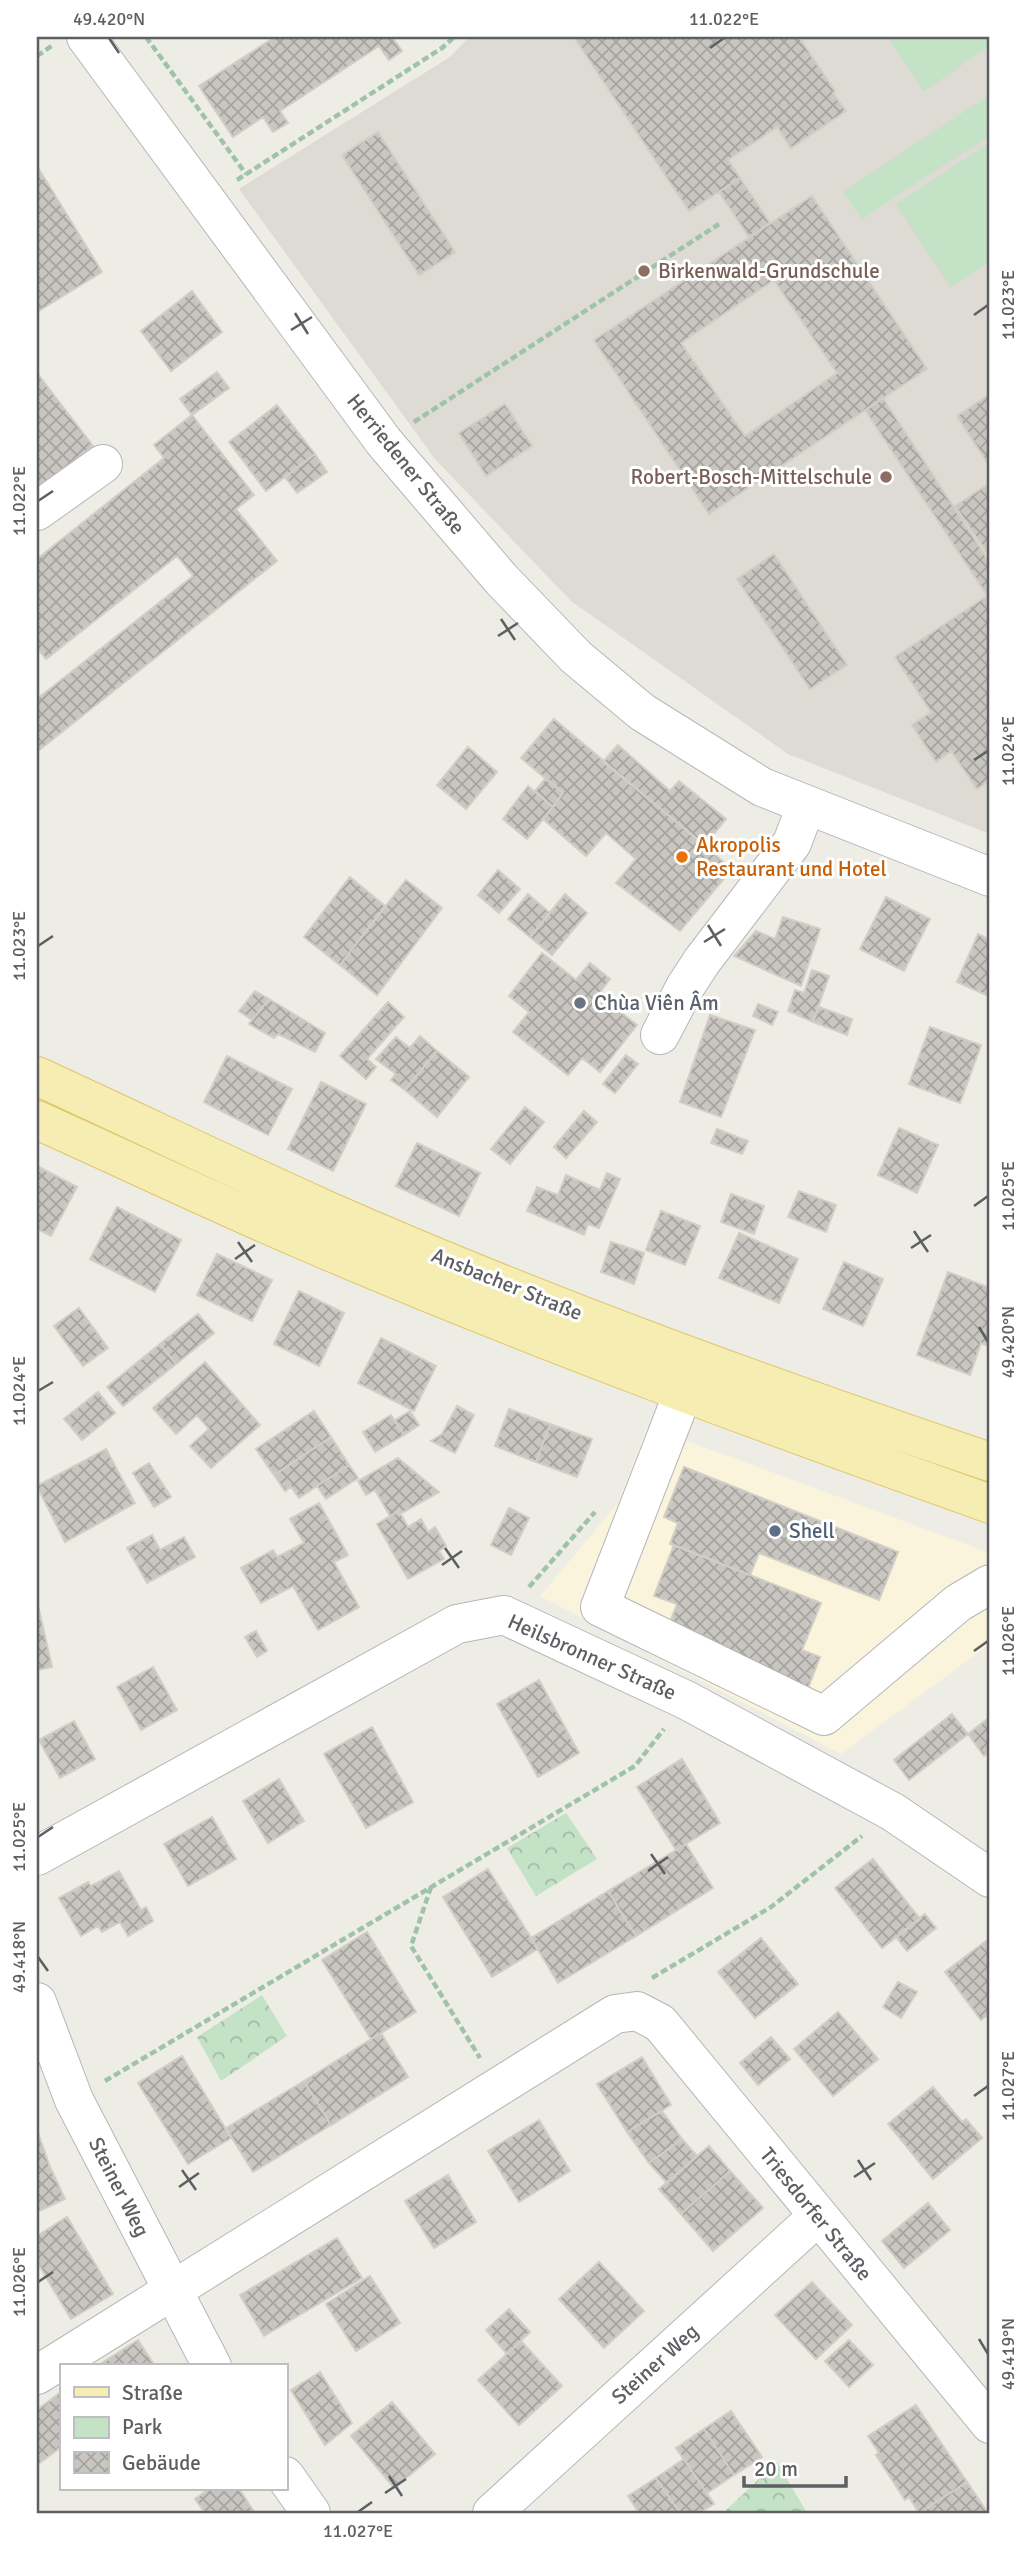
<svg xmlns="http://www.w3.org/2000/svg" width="1027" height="2550" font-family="Signika,sans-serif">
<defs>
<pattern id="forest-crowns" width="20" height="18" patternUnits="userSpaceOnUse" patternTransform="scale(1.75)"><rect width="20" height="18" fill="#c4e2c5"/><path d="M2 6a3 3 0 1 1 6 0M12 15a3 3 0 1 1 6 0" fill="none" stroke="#a2baa4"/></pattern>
<pattern id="building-cross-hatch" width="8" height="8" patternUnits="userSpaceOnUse" patternTransform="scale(1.75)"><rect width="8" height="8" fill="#c9c6c1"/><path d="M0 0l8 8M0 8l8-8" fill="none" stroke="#a6a4a0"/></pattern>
</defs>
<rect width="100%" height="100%" fill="#edece5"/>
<path fill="#faf4dd" d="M647 1426 990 1553V1644L841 1754 540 1596 618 1503Z"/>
<path fill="#dddbd3" d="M469 37H990V834L788 754 571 601 435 459 239 189 450 57Z"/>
<path fill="#c4e2c5" d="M887 37H990V46L924 91Z
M990 95V135L862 219 843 192Z
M990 143V262L951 287 896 204Z"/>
<path fill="url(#forest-crowns)" d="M566 1813 597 1859 536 1896 507 1848Z
M262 1995 287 2036 221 2081 197 2037Z
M777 2462 807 2513H723Z"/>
<path fill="url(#building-cross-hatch)" stroke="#d1cec4" stroke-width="2" fill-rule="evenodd" d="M275 37H392L402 51 389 60 379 46 280 111 288 123 273 132 263 117 233 137 199 86Z
M574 37H799L835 91 833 93 846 111 791 148 777 127 728 160 740 178 689 211Z
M378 132 455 252 419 275 342 155Z
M37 166 102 272 37 312Z
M740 178 770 223 749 237 719 192Z
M812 196 927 369 709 514 594 340ZM774 280 837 373 745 436 681 343Z
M192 291 222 332 171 371 141 331Z
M217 372 229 388 192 415 180 399Z
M37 373 93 446 37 489Z
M990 394V467L957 416Z
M883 398 990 563V600L865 410Z
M505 404 532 446 486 476 459 433Z
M277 405 315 454 266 491 229 442Z
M192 415 254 495 236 509 277 561 38 751 37 699 193 576 177 556 46 659 37 648V559L164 458 154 445Z
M315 454 327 472 297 493 285 477Z
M990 483V557L955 506Z
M774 554 847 665 810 689 737 579Z
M987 596 990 600V780L977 789 951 751 936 762 912 725 931 712 895 657Z
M554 719 732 869 680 931 616 883 636 859 606 833 586 856 543 819 563 793 521 758Z
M618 745 670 791 679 781 726 819 705 845 603 762Z
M468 747 497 772 466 809 437 785Z
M546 778 563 793 553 807 535 791Z
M528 786 553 807 527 839 503 819Z
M498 870 520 889 499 913 478 895Z
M350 877 385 906 340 965 304 937Z
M406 880 442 908 377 995 340 965Z
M528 894 550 913 530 937 508 919Z
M565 894 587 913 552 955 530 937Z
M886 897 930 919 904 971 860 949Z
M783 917 820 929 801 986 734 956 756 931 775 939Z
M978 934 990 940V991L988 996 957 982Z
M542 953 576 980 590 963 610 979 598 995 637 1025 600 1072 582 1058 568 1075 513 1032 529 1012 509 996Z
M812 970 829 976 813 1022 788 1011 795 990 804 993Z
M255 991 269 999 252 1020 239 1011Z
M269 999 325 1033 315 1052 278 1034 274 1038 249 1024Z
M388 1002 404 1017 367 1059 376 1067 366 1079 340 1056Z
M758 1004 778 1012 772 1025 753 1016Z
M819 1007 852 1019 847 1035 813 1022Z
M710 1015 755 1030 721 1117 680 1102Z
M930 1027 981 1045 960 1103 909 1084Z
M420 1036 437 1051 405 1090 391 1080 396 1074 376 1059 396 1037 410 1048Z
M437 1051 469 1077 437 1117 405 1090Z
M626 1055 638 1064 615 1093 603 1084Z
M227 1056 292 1089 268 1135 204 1102Z
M321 1082 366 1104 333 1171 288 1149Z
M525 1107 544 1122 510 1164 491 1149Z
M584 1111 597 1122 566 1158 554 1147Z
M899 1128 938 1145 917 1193 878 1175Z
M717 1129 748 1141 742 1154 711 1143Z
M417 1143 480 1173 459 1216 396 1186Z
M37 1166 77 1187 51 1236 37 1229Z
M607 1173 620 1179 599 1228 588 1224 584 1235 527 1211 537 1187 558 1195 566 1175 600 1190Z
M799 1191 836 1205 826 1232 788 1217Z
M731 1194 764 1206 754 1234 721 1222Z
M117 1207 181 1240 155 1292 90 1259Z
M661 1211 700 1226 685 1265 646 1250Z
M739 1233 798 1259 779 1303 719 1278Z
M611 1242 644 1253 634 1284 601 1272Z
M217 1254 272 1280 252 1321 197 1295Z
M844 1262 883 1279 863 1326 823 1309Z
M948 1272 990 1288V1347L981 1343 970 1375 917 1355Z
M299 1291 344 1313 319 1366 274 1344Z
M79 1308 108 1348 83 1366 54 1326Z
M198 1314 214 1333 176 1364 160 1344Z
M381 1338 436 1366 414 1411 358 1383Z
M160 1344 176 1364 123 1406 107 1387Z
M205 1362 260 1425 211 1468 190 1446 209 1429 197 1415 176 1434 153 1408Z
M98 1392 115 1413 82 1440 64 1419Z
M457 1406 474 1415 455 1453 431 1441 442 1434Z
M509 1409 550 1424 536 1462 495 1446Z
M314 1411 331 1437 274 1475 256 1449Z
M410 1411 419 1425 404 1435 395 1420Z
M391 1415 404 1435 375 1452 363 1432Z
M550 1424 592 1439 577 1477 536 1462Z
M331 1437 349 1465 299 1498 291 1487 285 1491 274 1475Z
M106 1449 135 1503 65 1542 37 1486Z
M398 1458 439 1492 400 1514 399 1511 390 1516 375 1490 366 1495 358 1481Z
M149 1463 171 1497 154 1507 133 1473Z
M349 1465 358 1478 326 1499 317 1486Z
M684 1467 898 1552 879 1600 759 1553 750 1575 670 1544 678 1523 664 1517Z
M319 1503 348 1555 334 1562 359 1607 318 1630 293 1586 261 1603 241 1568 273 1550 277 1557 304 1543 290 1519Z
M509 1508 529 1518 511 1555 491 1545Z
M399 1511 408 1527 421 1519 428 1532 435 1527 446 1546 439 1551 444 1559 408 1579 377 1524Z
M152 1535 160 1550 184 1537 195 1557 147 1583 127 1548Z
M674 1545 821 1603 802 1650 820 1657 808 1688 703 1646 706 1637 670 1622 677 1604 654 1596Z
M37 1601 52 1667 37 1670Z
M256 1631 267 1651 257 1657 245 1637Z
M153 1667 177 1710 141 1730 117 1687Z
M539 1680 579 1753 538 1777 497 1704Z
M952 1714 968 1734 909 1780 894 1760Z
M990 1717V1750L984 1756 968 1734Z
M74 1721 95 1759 60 1778 39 1740Z
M372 1727 413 1802 366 1828 324 1754Z
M682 1759 720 1823 676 1850 637 1787Z
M279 1779 304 1821 268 1843 243 1801Z
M212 1817 236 1859 188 1886 164 1844Z
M686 1844 713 1888 636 1936 608 1891Z
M873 1859 920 1919 882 1948 835 1888Z
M488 1869 538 1949 492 1977 443 1897Z
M119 1871 141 1910 146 1907 153 1921 128 1936 120 1922 102 1932 98 1926 81 1936 59 1898 88 1882 91 1886Z
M608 1891 636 1936 558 1983 531 1938Z
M925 1914 936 1928 907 1951 896 1937Z
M367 1932 416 2012 371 2039 322 1960Z
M761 1938 798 1984 755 2018 718 1972Z
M990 1938V2013L981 2020 945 1972Z
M898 1982 917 1992 901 2018 883 2007Z
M838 2012 878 2059 833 2096 794 2049Z
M381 2033 408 2077 331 2125 304 2081Z
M771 2037 790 2059 758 2085 740 2063Z
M182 2056 231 2138 188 2164 138 2083Z
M642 2057 671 2105 627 2132 597 2084Z
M304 2081 331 2125 253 2172 226 2128Z
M933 2087 962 2122 966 2119 982 2138 933 2179 888 2124Z
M662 2111 682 2139 649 2163 627 2132Z
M539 2120 570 2171 519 2202 488 2151Z
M37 2130 50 2167 65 2199 37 2212Z
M682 2139 697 2156 667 2183 649 2163Z
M709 2146 730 2171 681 2214 659 2189Z
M730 2171 763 2208 713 2251 681 2214Z
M448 2175 476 2222 434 2248 405 2201Z
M928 2203 950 2230 904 2268 882 2241Z
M67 2217 113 2294 71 2319 37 2262V2236Z
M337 2238 362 2278 264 2336 240 2295Z
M599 2262 644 2311 604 2348 559 2299Z
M370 2276 400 2323 356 2351 326 2304Z
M812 2282 852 2325 816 2359 775 2315Z
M509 2309 530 2332 507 2354 486 2330Z
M138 2340 155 2366H97Z
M849 2340 873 2365 849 2387 825 2361Z
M521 2341 562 2386 519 2425 478 2380Z
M320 2372 352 2423 325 2445 291 2390Z
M61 2392V2447L37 2465V2410Z
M392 2402 435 2454 394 2488 351 2436Z
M916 2405 967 2482 919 2513 909 2497 905 2500 876 2455 879 2453 868 2436Z
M731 2411 762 2457 734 2475 704 2429Z
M704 2429 734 2475 707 2493 676 2448Z
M684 2459 714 2504 699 2513H680L656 2478Z
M656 2478 680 2513H639L628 2496Z
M967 2482 988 2513H919Z
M209 2489H239L255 2513H205L195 2499Z"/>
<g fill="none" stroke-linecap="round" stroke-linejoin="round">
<g stroke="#b5b6ba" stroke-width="40">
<path id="minor" d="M86 37 384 442 501 579 576 657 642 712 762 787 990 877
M37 511 103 464
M660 1035 685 987 702 961 792 843 806 806
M683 1393 600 1607 824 1716 958 1603 990 1584
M37 1856 457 1624 504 1615 686 1700 893 1812 990 1878
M37 2002 74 2100 212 2366
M37 2375 615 2014 637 2011 660 2023 990 2424
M285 2476 311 2513
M492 2513 818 2216"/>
</g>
<g stroke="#e0c56a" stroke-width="40">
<path id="major" d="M37 1076C133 1120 228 1166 324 1209 541 1305 766 1386 990 1462
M37 1120C124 1159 210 1200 298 1238 525 1336 757 1421 990 1504"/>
</g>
<path stroke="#9ec2aa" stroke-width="4.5" stroke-dasharray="7 3.5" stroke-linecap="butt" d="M146 37 246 174
M37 56 53 45
M237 180 442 48 454 37
M414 422 719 224
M529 1587 595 1512
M431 1887 411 1946 480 2058
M652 1978 771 1907 862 1836
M105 2081 635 1766 664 1729"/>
<use href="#minor" stroke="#fff" stroke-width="38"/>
<use href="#major" stroke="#f5edb2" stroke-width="38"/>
</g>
<path fill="none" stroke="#5d5f63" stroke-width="2.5" d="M109 38 119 53M710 48 724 38M295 313 308 334M974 315 988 305M291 330 312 317M38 501 53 491M501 619 515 640M498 636 518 623M974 760 988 751M708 925 721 946M704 942 725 929M38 946 53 936M974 1206 988 1196M914 1231 928 1252M238 1242 252 1262M911 1248 931 1235M235 1259 255 1245M979 1327 988 1342M38 1391 53 1382M445 1548 459 1568M442 1565 462 1551M974 1651 988 1641M38 1837 53 1827M651 1854 665 1874M648 1871 668 1857M38 1957 48 1971M974 2096 988 2086M858 2160 871 2180M182 2170 196 2190M854 2177 875 2163M179 2187 199 2173M38 2282 53 2272M979 2339 988 2354M389 2476 402 2496M385 2493 406 2479M358 2512 372 2502"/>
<g fill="#8d6e63" stroke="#fff" stroke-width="2.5">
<circle cx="644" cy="271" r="7"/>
<circle cx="886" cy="477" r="7"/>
</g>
<circle fill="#e8710a" stroke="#fff" stroke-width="2.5" cx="682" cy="857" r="7"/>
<circle fill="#6b7280" stroke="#fff" stroke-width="2.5" cx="580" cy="1003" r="7"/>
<circle fill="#5c6f8a" stroke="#fff" stroke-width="2.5" cx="775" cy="1531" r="7"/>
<g text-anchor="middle" stroke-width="6" stroke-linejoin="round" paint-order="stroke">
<g font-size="21" fill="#785e54" stroke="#fff" text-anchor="start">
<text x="658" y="278">Birkenwald-Grundschule</text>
<text x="872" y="484" text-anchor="end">Robert-Bosch-Mittelschule</text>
</g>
<g font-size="21" fill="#5d5f63" stroke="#fff">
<text transform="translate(406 464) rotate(51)" y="7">Herriedener Straße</text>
<text transform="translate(507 1284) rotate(22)" y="7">Ansbacher Straße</text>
<text transform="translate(592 1657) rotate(24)" y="7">Heilsbronner Straße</text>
<text transform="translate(119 2187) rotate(63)" y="7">Steiner Weg</text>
<text transform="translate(816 2214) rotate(51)" y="7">Triesdorfer Straße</text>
<text transform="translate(655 2364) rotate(-42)" y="7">Steiner Weg</text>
</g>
<g font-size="21" fill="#c56008" stroke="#fff" text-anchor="start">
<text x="696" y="852">Akropolis<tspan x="696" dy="24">Restaurant und Hotel</tspan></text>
</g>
<g font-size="21" fill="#5b616d" stroke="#fff" text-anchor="start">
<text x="594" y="1010">Chùa Viên Âm</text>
</g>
<g font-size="21" fill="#4e5e75" stroke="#fff" text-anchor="start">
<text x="789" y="1538">Shell</text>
</g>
</g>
<rect width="1027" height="2550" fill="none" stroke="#ffffff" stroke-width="77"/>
<rect x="60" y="2364" width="228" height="126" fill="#ffffff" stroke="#bebfc1" stroke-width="2"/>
<rect x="74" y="2387" width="35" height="10" fill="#f5edb2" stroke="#bebfc1" stroke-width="2"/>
<text x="122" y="2400" font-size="21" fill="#5d5f63">Straße</text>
<rect x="74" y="2417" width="35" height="21" fill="#c4e2c5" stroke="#bebfc1" stroke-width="2"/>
<text x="122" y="2434" font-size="21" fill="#5d5f63">Park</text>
<rect x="74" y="2452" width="35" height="21" fill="url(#building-cross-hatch)" stroke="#bebfc1" stroke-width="2"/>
<text x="122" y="2470" font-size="21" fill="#5d5f63">Gebäude</text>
<path d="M744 2476v10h102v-10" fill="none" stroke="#5d5f63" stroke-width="3.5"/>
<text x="754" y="2476" font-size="21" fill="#5d5f63" stroke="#ffffff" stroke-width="5" paint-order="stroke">20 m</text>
<rect x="38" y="38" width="950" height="2474" fill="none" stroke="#5d5f63" stroke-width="2.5"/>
<g font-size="18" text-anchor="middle" fill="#5d5f63">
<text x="109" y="25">49.420°N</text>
<text x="724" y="25">11.022°E</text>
<text transform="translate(1008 305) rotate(-90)" y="6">11.023°E</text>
<text transform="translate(19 501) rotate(-90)" y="6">11.022°E</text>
<text transform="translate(1008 751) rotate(-90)" y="6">11.024°E</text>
<text transform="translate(19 946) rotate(-90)" y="6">11.023°E</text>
<text transform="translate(1008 1196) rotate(-90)" y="6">11.025°E</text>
<text transform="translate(1008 1342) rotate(-90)" y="6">49.420°N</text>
<text transform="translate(19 1391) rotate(-90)" y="6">11.024°E</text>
<text transform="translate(1008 1641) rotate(-90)" y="6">11.026°E</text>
<text transform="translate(19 1837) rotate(-90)" y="6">11.025°E</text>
<text transform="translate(19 1957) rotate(-90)" y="6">49.418°N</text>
<text transform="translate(1008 2086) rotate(-90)" y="6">11.027°E</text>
<text transform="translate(19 2282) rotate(-90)" y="6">11.026°E</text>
<text transform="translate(1008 2354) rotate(-90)" y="6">49.419°N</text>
<text x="358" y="2537">11.027°E</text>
</g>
</svg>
